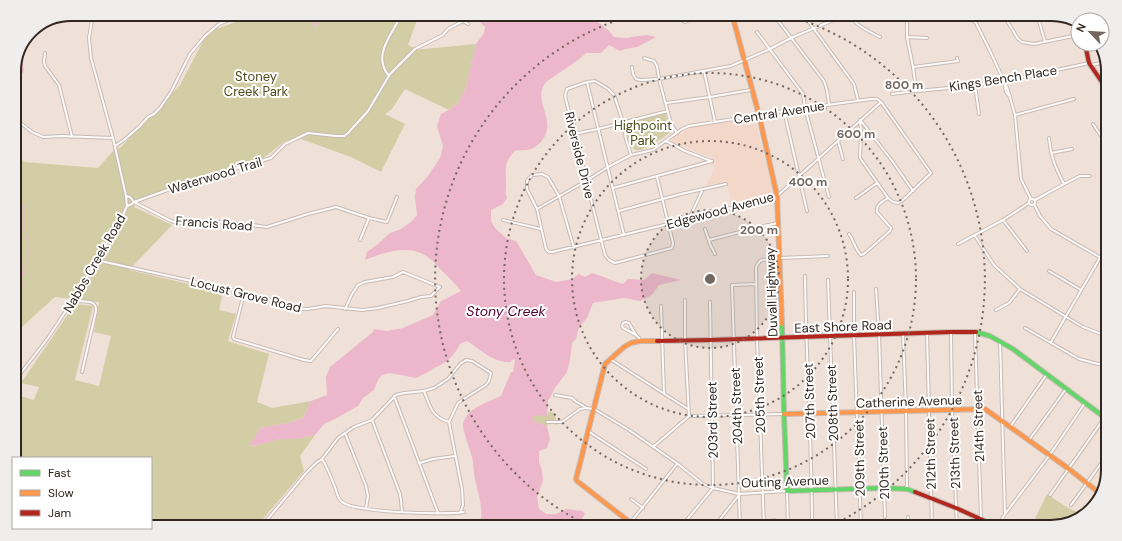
<svg xmlns="http://www.w3.org/2000/svg" width="1122" height="541" font-family="'DM Sans',sans-serif">
<rect width="100%" height="100%" fill="#f0e1d8"/>
<path fill="#f3d8c9" d="M754 118 755 119 773 193V195L766 197 732 206 726 181 706 186 715 167 709 164 712 161V157L708 154 704 155 672 142 671 140 672 138 681 132 694 127Z"/>
<path fill="#d2cda5" d="M258 14H304L306 17 309 14H313L315 29 323 14H419L408 45 414 48 413 50 476 44 466 87 459 102 449 110 405 89 392 109 385 114 405 124 381 172 351 157 298 138 285 141 257 163 193 182 136 203 134 207 172 225 129 270 223 292 219 310 236 314 228 341 269 354 257 402 272 408 311 401 303 418 288 423 260 428 250 446 258 445 281 439H296L315 435 300 456 304 471 256 527H151V458H14V394L34 400 39 387 21 383 75 304 93 306 75 380 99 386 111 336 94 332 99 302 55 297 14 334V154L25 162 98 168 114 150 121 147 180 85 208 32Z
M665 112 670 132 664 137 641 150H635L630 144 624 122Z
M548 412 555 413 557 425 549 423 547 426 534 421V416L544 415 547 416Z
M1047 494 1068 508 1084 515 1083 518 1051 527H1031Z
M776 518V527H766L765 519Z"/>
<path fill="#ecb7ca" d="M313 14H323L315 29Z
M476 14H588L609 31 614 37 627 38 637 36 647 35 656 37 637 47 625 49 620 51 609 45 601 53H586C577 62 566 68 556 75 552 78 546 81 544 85 533 103 560 123 539 144 532 150 526 151 516 150 503 163 506 168 506 185 506 190 505 193 507 198L503 204 491 210V221L495 228 506 238 516 241 536 275 556 282 572 279 579 274 585 277 592 273C603 276 612 281 623 284L628 279 644 280 652 273 681 280 659 285 652 295 640 301 624 298 593 303 587 318 579 327 576 339 572 343 570 360 567 372 555 388 548 401 547 417 544 415 534 416V421L547 426 550 439 547 448 539 451V462L542 470 543 481 537 497 539 509 546 514H556L566 509 583 511 585 514 580 522V527H479C485 510 478 495 475 479 473 471 474 462 471 454 469 446 463 433 463 424 464 420 466 416 469 413 477 405 490 401 501 396L511 372H513L515 359 512 360 511 362C495 364 480 349 467 341L460 344C453 358 446 363 432 369V370L416 378 390 373 382 375 378 380 374 390 363 398 358 406 335 419 324 424 315 435 296 439H281L258 445 249 446 260 428 288 423 303 418 311 401 327 395 326 377 330 367 373 332 374 329 387 331 403 328 433 315 441 301 461 291C455 283 447 276 440 269 437 265 433 261 429 258 411 243 384 252 365 260L367 252 378 244 390 233 401 229 411 222 417 215 415 197 416 189 428 176 440 158 443 146 437 126 441 114 449 110 459 102 466 87 476 44 484 33 485 27 480 22Z
M34 29C28 41 20 57 24 71L20 77 14 78V67L31 31Z"/>
<g fill="none" stroke-linecap="round" stroke-linejoin="round">
<path stroke="#ecb7ca" stroke-width="1" d="M14 182 25 212V231L28 245V257L22 273 24 281 19 294 18 326 14 333"/>
<g stroke="#c6bab3" stroke-width="4">
<path id="street" d="M611 14 614 17 620 14
M679 14 680 19 685 22 702 14
M773 14 824 81 827 90 829 104
M803 14 854 84 858 100
M849 14C856 26 868 31 880 37
M907 14V37L913 67 916 90
M962 14 966 15 976 23 990 51 1004 81C1006 87 1004 93 1010 96
M1003 14 1018 39 1022 42 1034 44 1078 35
M1037 14 1045 42
M838 18 845 14
M757 32 803 94 805 108 829 197
M907 37 927 38
M45 53 44 62 45 66 59 85 72 137
M644 58 654 61 657 66 659 79 671 124 677 133
M1091 65 1106 62
M632 67 633 74 636 79 641 80 659 79 731 66 770 49 791 38 836 19
M913 67 958 61 957 58
M704 71 715 122
M389 76C373 57 389 38 398 21V18L397 14
M587 82 624 235
M1005 84 1007 87 1015 115 1021 179 1031 199
M975 85 979 114
M892 94C919 90 947 89 974 85 1013 80 1051 71 1089 63
M666 103 710 97 751 90
M784 111 807 211
M1015 115 1074 99
M14 118 32 132 43 137 61 136 113 138
M861 121 893 162 913 191
M1093 124 1108 146
M574 134 598 129 668 111
M1049 138C1051 157 1055 167 1064 184
M666 141 685 151 711 161
M838 141 843 159
M115 146 124 140 139 127 148 117 154 114 160 108 171 92 190 54 205 36 219 24 236 17 251 16 255 14
M1051 153 1072 149
M631 155 626 139 623 122 614 95 608 89 595 81 587 82 567 89 565 96 605 255 609 260 615 263 672 248 673 243 657 177
M613 188 712 161
M126 196 130 197 134 202 187 183 271 158 285 144 308 133 336 136H344L348 133 368 111 390 74 415 49 443 35 448 29 463 21 468 24
M856 198 877 183
M1029 202a3 3 0 1 1 6 0a3 3 0 1 1-6 0Z
M1035 200 1064 184 1080 176H1090
M1034 204 1040 216 1051 229 1108 262
M127 206 132 204 134 202 171 221 178 223 203 221 243 224 267 227 308 214 336 207 369 218 387 222 397 197
M537 209 586 181 608 167 631 155 653 150 682 129 689 126 784 111 871 99H877L881 102 931 173 903 200 898 203 893 202 888 198 860 158 861 130 860 120
M619 211 681 194 726 184
M689 219 703 189
M503 220 541 229
M1003 220 1027 251
M705 229 710 244 715 254
M849 234C854 241 855 249 861 255L864 254 890 231 891 228 877 212C876 204 882 202 888 198
M975 236 994 265 1020 289 1083 327 1101 334
M360 240 369 218
M709 240 759 227 778 223
M958 244 1003 220 1029 203
M574 248 559 196 548 177 542 174 532 175 527 181V189L537 209 546 249 549 252H552L689 219 777 196 881 102
M96 260 241 292 303 309H308L326 306 362 310 378 308 408 301 421 297 431 296 440 287 403 272 393 277 365 282 358 285 352 294 345 309
M1049 271 1081 290
M805 276C806 360 812 443 812 527
M828 280 837 527
M876 289 879 334 885 517
M854 292V336L861 527
M244 293 233 337 234 339 304 360 311 361 338 329
M73 300C82 303 97 298 96 311L82 372
M661 306 664 393
M996 310 1009 303 1020 289
M1025 328 1079 359 1098 364H1108
M951 332 952 409 957 527
M975 332 981 519
M903 333 906 410 907 489
M927 333 932 527
M636 335 623 328 622 326 623 323 626 322 629 323 636 335 639 338 640 341
M1000 341 1005 514
M1051 342 1108 244
M610 359 688 409
M14 382 48 338 79 291 123 215 127 206 126 196 113 138 91 58 89 38 93 14
M424 391C430 407 432 417 449 422
M555 395 572 398 575 401 585 407
M394 396 408 433 438 513
M689 416 784 414
M372 420 400 494 401 500 402 512
M547 422H562L580 409 586 408 594 409 629 430 678 464 703 484 713 488 739 494 787 491 788 527
M1010 427 1047 374
M588 431 646 469
M345 433 366 486 368 496 366 508
M1029 440 1066 389
M653 447 689 416 685 340V300
M322 459C328 468 332 480 336 490 337 494 338 498 341 501 352 513 446 515 464 512
M420 463 433 459 455 456
M1050 495 1105 417
M631 499 643 508
M1071 505 1108 454
M908 517V527
M630 523 677 464
M261 527 306 473 316 463 322 459 338 438 354 427 372 420 396 395 404 393 424 391 434 388 448 379 460 364 466 360 472 361 491 373 489 381 486 385 462 400 458 403 449 422 462 489 463 505 460 513
M681 527 713 488 710 302
M714 527 739 495
M740 527 732 285 756 284
M764 527 757 339 756 267 760 261 762 260 780 258 828 256
M997 527 1005 514 1049 456 1085 403"/>
</g>
<g stroke="#c6bab3" stroke-width="6">
<path id="fast" d="M782 324 784 414 787 491 883 488 907 489 915 492
M976 332 990 336 1013 349 1108 420"/>
</g>
<g stroke="#c6bab3" stroke-width="6">
<path id="slow" d="M732 14 759 115 777 196 782 324
M784 414 985 409 1069 469 1102 495
M636 527 577 481 576 479 605 364 624 347 631 343 640 341H657"/>
</g>
<g stroke="#c6bab3" stroke-width="6">
<path id="jam" d="M1085 44 1089 63 1108 91
M657 341 710 340 951 332H976
M915 492 956 508 998 527"/>
</g>
<use href="#street" stroke="#fdfaf9" stroke-width="2"/>
<use href="#fast" stroke="#63d668" stroke-width="4"/>
<use href="#slow" stroke="#ff974d" stroke-width="4"/>
<use href="#jam" stroke="#b3261e" stroke-width="4"/>
</g>
<circle cx="710" cy="279" r="69" fill="#746760" fill-opacity=".12"/>
<g fill="none" stroke="#746760" stroke-width="2" stroke-dasharray="2 4">
<circle cx="710" cy="279" r="69"/>
<circle cx="710" cy="279" r="138"/>
<circle cx="710" cy="279" r="206"/>
<path d="M589 526A275 275 0 0 1 637 14M783 14A275 275 0 0 1 831 526"/>
</g>
<g text-anchor="middle" stroke-width="4" stroke-linejoin="round" paint-order="stroke">
<g font-size="13" fill="#4a4c19" stroke="#fff">
<text x="256" y="81">Stoney<tspan x="256" dy="15">Creek Park</tspan></text>
<text x="643" y="130">Highpoint<tspan x="643" dy="15">Park</tspan></text>
</g>
<g font-size="13" fill="#312620" stroke="#fff">
<text transform="translate(1003 78) rotate(-9)" y="5">Kings Bench Place</text>
<text transform="translate(779 112) rotate(-9)" y="5">Central Avenue</text>
<text transform="translate(580 155) rotate(76)" y="5">Riverside Drive</text>
<text transform="translate(215 175) rotate(-17)" y="5">Waterwood Trail</text>
<text transform="translate(720 210) rotate(-15)" y="5">Edgewood Avenue</text>
<text transform="translate(214 223) rotate(4)" y="5">Francis Road</text>
<text transform="translate(94 263) rotate(-60)" y="5">Nabbs Creek Road</text>
<text transform="translate(771 292) rotate(-92)" y="5">Duvall Highway</text>
<text transform="translate(246 294) rotate(14)" y="5">Locust Grove Road</text>
<text transform="translate(843 326) rotate(-2)" y="5">East Shore Road</text>
<text transform="translate(759 395) rotate(-92)" y="5">205th Street</text>
<text transform="translate(809 401) rotate(-92)" y="5">207th Street</text>
<text transform="translate(909 401) rotate(-2)" y="5">Catherine Avenue</text>
<text transform="translate(832 403) rotate(-92)" y="5">208th Street</text>
<text transform="translate(736 406) rotate(-92)" y="5">204th Street</text>
<text transform="translate(712 420) rotate(-91)" y="5">203rd Street</text>
<text transform="translate(978 426) rotate(-92)" y="5">214th Street</text>
<text transform="translate(954 453) rotate(-92)" y="5">213th Street</text>
<text transform="translate(930 454) rotate(-91)" y="5">212th Street</text>
<text transform="translate(859 458) rotate(-91)" y="5">209th Street</text>
<text transform="translate(883 463) rotate(-92)" y="5">210th Street</text>
<text transform="translate(785 481) rotate(-2)" y="5">Outing Avenue</text>
</g>
<g font-size="14" font-style="italic" fill="#510031" stroke="#fff">
<text x="506" y="316">Stony Creek</text>
</g>
</g>
<path d="M0 0H1122V541H0ZM71 21H1051A50 50 0 0 1 1101 71V470A50 50 0 0 1 1051 520H71A50 50 0 0 1 21 470V71A50 50 0 0 1 71 21Z" fill="#efeeed" fill-rule="evenodd"/>
<path fill="none" stroke="#312620" stroke-width="2" d="M71 21H1051A50 50 0 0 1 1101 71V470A50 50 0 0 1 1051 520H71A50 50 0 0 1 21 470V71A50 50 0 0 1 71 21Z"/>
<circle cx="710" cy="279" r="6" fill="#746760" stroke="#fff" stroke-width="2"/>
<g font-size="12" text-anchor="middle" font-weight="bold" fill="#746760" stroke="#fff" stroke-width="4" stroke-linejoin="round" paint-order="stroke">
<text x="904" y="89">800 m</text>
<text x="856" y="138">600 m</text>
<text x="808" y="186">400 m</text>
<text x="759" y="234">200 m</text>
</g>
<rect x="12" y="457" width="140" height="72" fill="#ffffff" stroke="#ada8a6"/>
<rect x="20" y="470" width="20" height="6" fill="#63d668" stroke="#ada8a6"/>
<text x="48" y="477" font-size="12" fill="#312620">Fast</text>
<rect x="20" y="490" width="20" height="6" fill="#ff974d" stroke="#ada8a6"/>
<text x="48" y="497" font-size="12" fill="#312620">Slow</text>
<rect x="20" y="510" width="20" height="6" fill="#b3261e" stroke="#ada8a6"/>
<text x="48" y="517" font-size="12" fill="#312620">Jam</text>
<g transform="translate(1090 32) rotate(295)"><circle r="19" fill="#ffffff" stroke="#ada8a6"/>
<path d="M0-3L7 15L0 10L-7 15Z" fill="#746760"/>
<text y="-6" font-size="11" font-weight="bold" text-anchor="middle" fill="#312620">N</text>
</g>
</svg>
